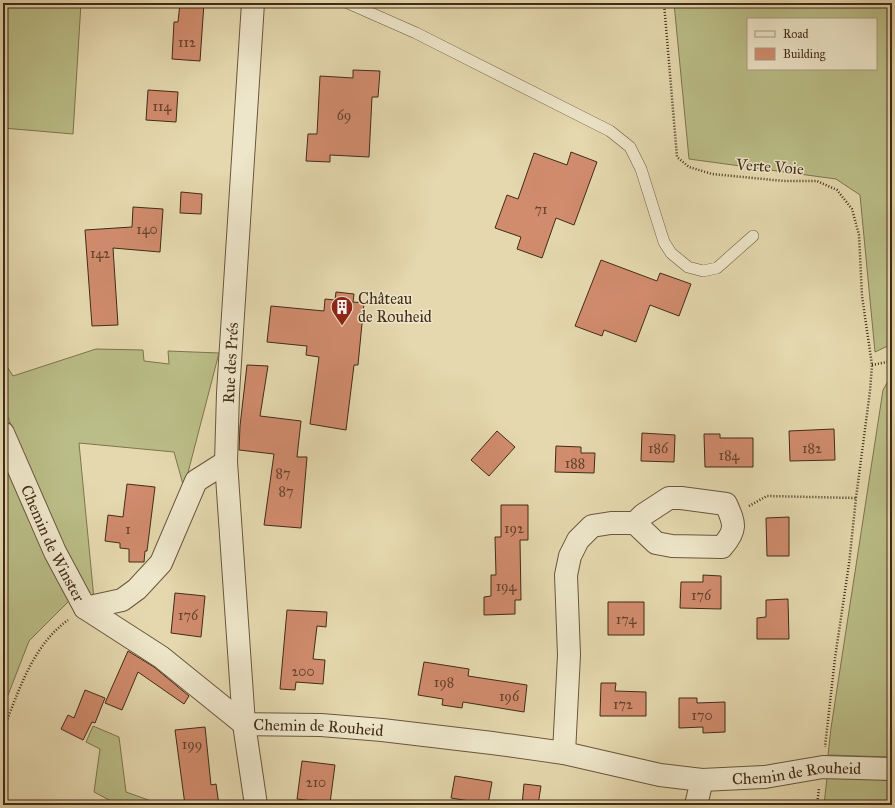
<svg xmlns="http://www.w3.org/2000/svg" width="895" height="808" font-family="'IM FELL Great Primer',serif">
<rect width="100%" height="100%" fill="#e5d8ae"/>
<filter id="stains"><feTurbulence type="fractalNoise" baseFrequency=".005" numOctaves="4"/><feColorMatrix values="0 0 0 0 .2 0 0 0 0 .09 0 0 0 0 .02 0 0 0 .5 -.17"/></filter>
<radialGradient id="worn" r=".72"><stop offset=".6" stop-color="#630" stop-opacity="0"/><stop offset="1" stop-color="#630" stop-opacity=".3"/></radialGradient>
<path fill="#babd87" stroke="#7e744f" fill-rule="evenodd" d="M3 3H81L73 134 3 128Z
M674 3H892V344L875 352 860 195 836 179 689 159ZM748 19H876V69H748Z
M96 349 143 350 144 361 169 364 168 351 219 353 184 488 174 452 79 443 94 599 81 584 42 503 3 405V360L13 376Z
M892 374V757L828 755 831 728 883 390Z
M3 441 70 600 29 641 3 708Z
M93 726 119 737 126 792 154 802 155 805H111V801L94 792 100 749 86 742Z
M827 778 892 780V805H824Z"/>
<path fill="#d18c6e" stroke="#412b17" d="M180 3H204L200 61 172 59 174 22H178Z
M353 70 380 71 378 97H372L369 157 330 155V162L306 161 308 134H317L320 76 353 78Z
M148 90 178 92 176 122 146 120Z
M571 152 597 162 574 225 556 218 542 258 517 249 521 237 495 228 507 195 518 199 534 153 567 165Z
M181 192 202 194 201 214 180 213Z
M133 207 163 209 160 252 113 248 118 325 92 326 85 230 132 227Z
M601 260 657 281 660 273 691 284 679 316 650 305 636 342 604 330 602 336 575 326Z
M336 292 354 294 353 302 364 303 358 365H354L346 430 310 424 319 357 306 355 307 346 267 342 271 306 324 311 325 299 335 300Z
M247 365 268 366 260 416 301 421 297 457H307L301 528 264 525 274 454 239 450 240 426Z
M834 429 835 460 790 461 789 431Z
M497 431 515 447 489 476 471 460Z
M642 433 675 435 674 462 641 461Z
M704 434H720V438H753V467H705Z
M556 446 581 447V453H595L594 473 555 472Z
M127 484 155 487 147 551H145L144 562H129V549L120 548V543L105 541 108 515 123 517Z
M501 505H528V540H520L521 600H515V614L484 615V597L491 596V575H496L495 537H501Z
M789 517V556H767L766 518Z
M703 575 721 576V609L680 608 681 582H703Z
M175 593 205 596 201 637 171 633Z
M788 599 789 639H757V618L766 617V600Z
M608 602H644V635H608Z
M287 610 327 612 326 627 317 626 313 659 325 660 323 684 296 682 295 690 280 689Z
M128 651 154 667 189 696 184 704 138 672 122 710 105 703Z
M424 662 469 669 468 676 527 685 524 712 463 702 462 708 442 705 443 699 418 695Z
M601 683H616L615 691 646 692V716H600Z
M85 690 105 698 95 723 92 722 83 740 61 729 68 715 74 718Z
M679 698H697V703L725 702V732L703 733V727L679 728Z
M205 727 211 785 216 784 219 805H185L175 730Z
M302 761 335 765 330 803 297 799Z
M455 776 492 782 488 804 451 798Z
M524 784 541 786 538 805H522Z"/>
<g fill="none" stroke-linecap="round" stroke-linejoin="round">
<g stroke="#6a563d" stroke-width="12">
<path id="lane" d="M348 3 416 33 610 131 630 147 641 169 664 242 671 253 688 267 703 271 717 268 753 236"/>
</g>
<g stroke="#6a563d" stroke-width="24">
<g id="street">
<path d="M253 3 228 393 226 462 244 724 256 805"/>
<path id="s1" d="M3 433 55 552 85 608 161 657 244 724 321 725 382 730 492 743 564 753 660 775 702 780 765 777 823 767 892 769"/>
<path d="M669 498H681L726 504C735 524 737 530 722 547L672 546 656 543 635 523 643 515Z"/>
<path d="M85 608 122 600 137 589 161 563 196 481 226 462"/>
<path d="M564 753 569 655 566 575 570 556 578 540 592 526 611 523H635"/>
<path d="M696 805 702 780"/>
</g>
</g>
<path stroke="#412b17" stroke-width="2.5" stroke-dasharray="1 2" stroke-linecap="butt" d="M664 3 677 157 689 167 712 174 784 181H817L837 190 852 209 859 235 862 296 872 365 870 391 856 498 849 564 835 658 825 747
M872 365 892 361
M749 506 767 496 856 498
M3 730C19 691 32 646 68 620
M817 805 819 788"/>
<use href="#lane" stroke="#eee6ca" stroke-width="11"/>
<use href="#street" stroke="#eee6ca" stroke-width="22"/>
</g>
<defs>
<g id="building-pin" transform="scale(1.15)"><path d="M0 17L-7.5 6A9.5 9.5 0 1 1 7.5 6Z" fill="#8f2418" stroke="#eee6ca"/><path d="M-4-6H4V6H1V3H-1V6H-4ZM-2.5-4.3h1.7v1.8h-1.7ZM.8-4.3h1.7v1.8H.8ZM-2.5-1h1.7V.8h-1.7ZM.8-1h1.7V.8H.8Z" fill="#fff"/></g>
</defs>
<g fill-rule="evenodd">
<use href="#building-pin" x="342" y="307"/>
</g>
<g text-anchor="middle" stroke-width="3" stroke-linejoin="round" paint-order="stroke">
<g font-size="14" fill="#65432d">
<text x="187" y="47">112</text>
<text x="162" y="111">114</text>
<text x="344" y="120">69</text>
<text x="541" y="214">71</text>
<text x="147" y="234">140</text>
<text x="100" y="258">142</text>
<text x="658" y="453">186</text>
<text x="812" y="453">182</text>
<text x="729" y="460">184</text>
<text x="575" y="468">188</text>
<text x="283" y="478">87</text>
<text x="286" y="496">87</text>
<text x="514" y="533">192</text>
<text x="128" y="534">1</text>
<text x="506" y="591">194</text>
<text x="701" y="600">176</text>
<text x="188" y="620">176</text>
<text x="626" y="624">174</text>
<text x="303" y="676">200</text>
<text x="444" y="687">198</text>
<text x="509" y="701">196</text>
<text x="623" y="709">172</text>
<text x="702" y="720">170</text>
<text x="192" y="749">199</text>
<text x="316" y="787">210</text>
</g>
<g font-size="16" fill="#412b17" stroke="#eee6ca">
<text transform="translate(770 166) rotate(4)" y="6">Verte Voie</text>
<text transform="translate(230 363) rotate(-87)" y="6">Rue des Prés</text>
<text dy="6" stroke="none"><textPath href="#s1" startOffset="121">Chemin de Winster</textPath></text>
<text dy="6" stroke="none"><textPath href="#s1" startOffset="465">Chemin de Rouheid</textPath></text>
<text dy="6" stroke="none"><textPath href="#s1" startOffset="948">Chemin de Rouheid</textPath></text>
</g>
<g font-size="16" fill="#412b17" stroke="#eee6ca" text-anchor="start">
<text x="358" y="304">Château<tspan x="358" dy="18">de Rouheid</tspan></text>
</g>
</g>
<rect width="895" height="808" fill="none" stroke="#e5d8ae" stroke-width="16"/>
<rect x="4" y="4" width="887" height="800" fill="none" stroke="#412b17" stroke-width="2"/>
<rect x="8" y="8" width="879" height="792" fill="none" stroke="#412b17"/>
<rect x="747" y="18" width="130" height="52" fill="#eee6ca" stroke="#a99b82"/>
<rect x="755" y="31" width="20" height="6" fill="#eee6ca" stroke="#a99b82"/>
<text x="783" y="38" font-size="12" fill="#412b17">Road</text>
<rect x="755" y="48" width="20" height="12" fill="#d18c6e" stroke="#a99b82"/>
<text x="783" y="58" font-size="12" fill="#412b17">Building</text>
<rect width="100%" height="100%" filter="url(#stains)"/>
<rect width="100%" height="100%" fill="url(#worn)"/>
</svg>
